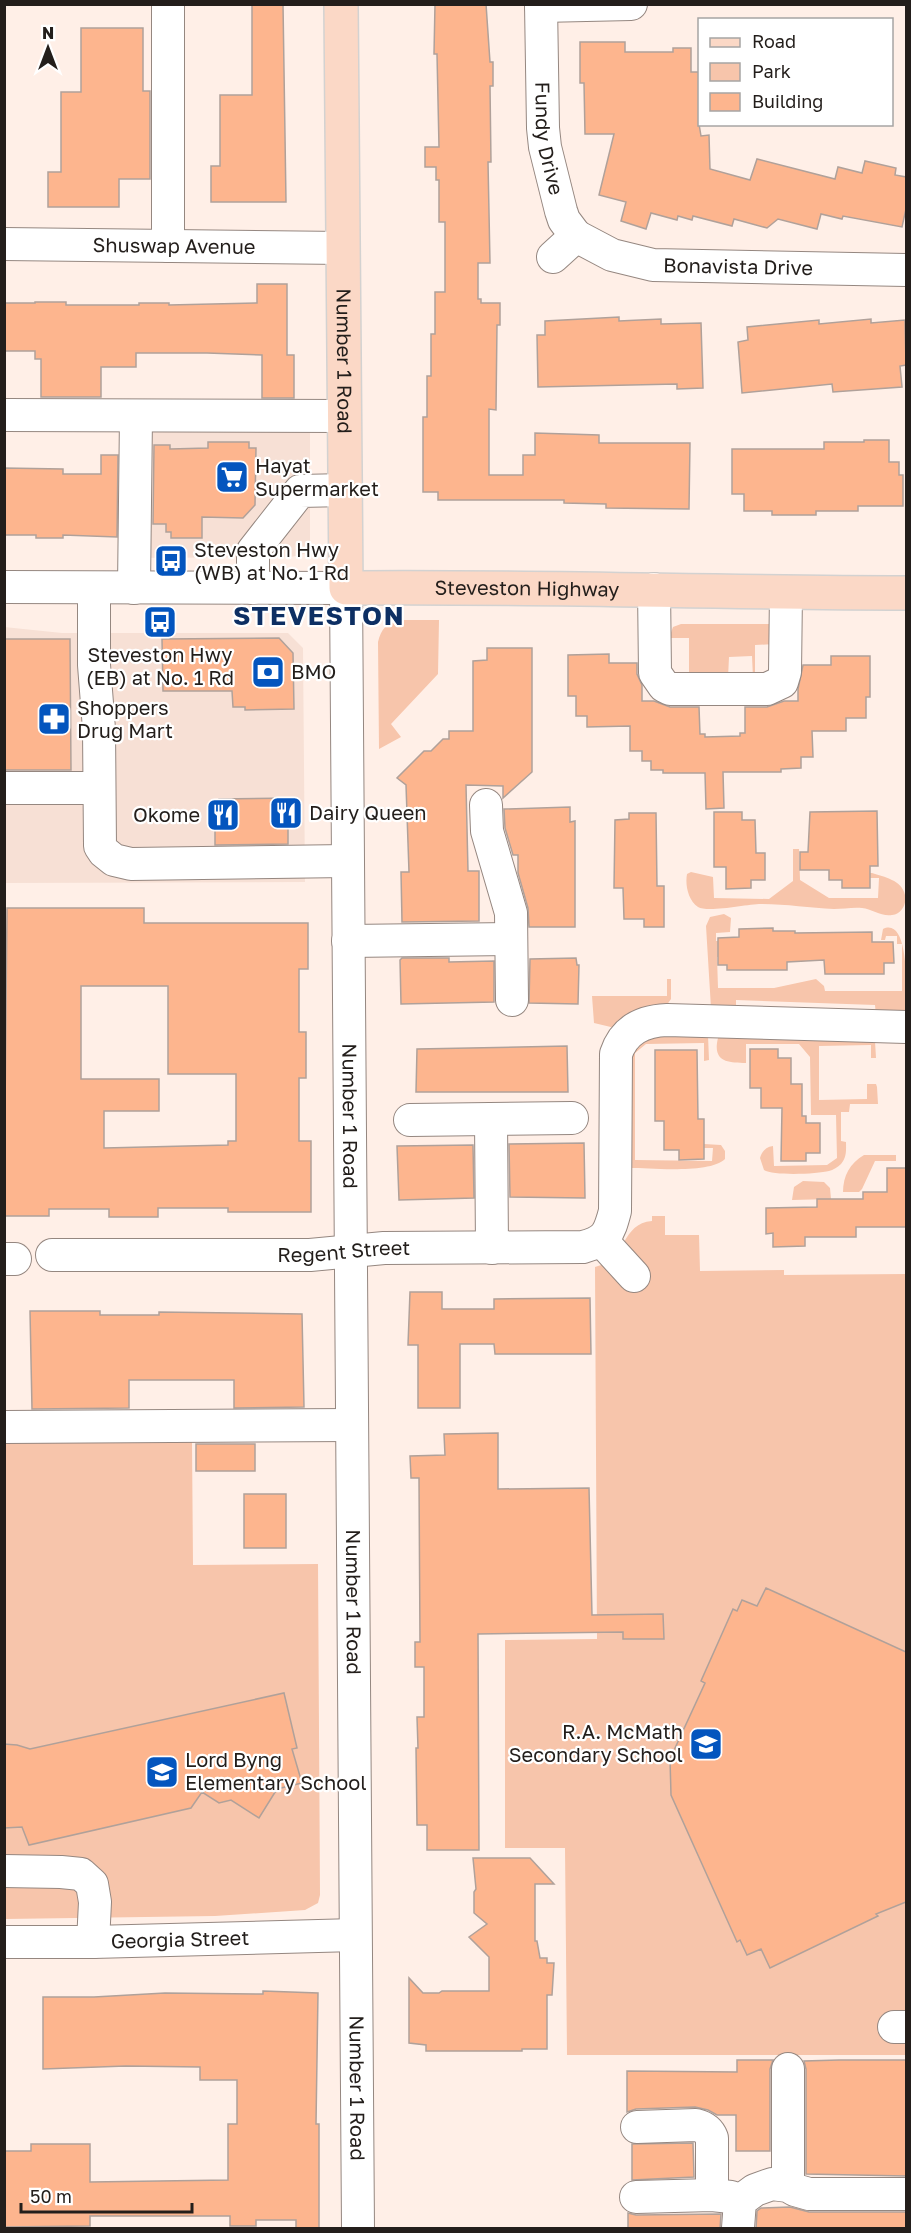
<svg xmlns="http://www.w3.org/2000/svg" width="911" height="2233" font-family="'Golos Text',sans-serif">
<rect width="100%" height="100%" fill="#ffefe7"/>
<path fill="#f7e0d5" d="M121 424H310V548L304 554 291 557 120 558Z
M4 627 62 633H288L303 648 305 882 5 883Z"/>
<path fill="#f7c5ab" d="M399 620H439L438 674 391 724 401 737 379 749 378 642C381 629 387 623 399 620Z
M681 624H769L772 626 775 644 755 645V673L753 678 752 656 729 657 728 678H687L669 672H689V638H669L673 627Z
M793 849H799L800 880 829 898H878L879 878H870V873H872C884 877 902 880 905 895 907 903 902 914 892 915 882 917 872 909 862 908 853 907 843 909 834 909 810 908 786 904 761 904 747 904 708 913 698 907 688 900 685 885 687 874L691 872 713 877 714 898 769 899 793 881Z
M724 914 731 918 730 932 716 933V941H718V957H717L718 988H774L816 979 824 986 825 991H902V944H897V936H886L885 940H881L883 929C911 916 906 998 906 1015L876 1016 875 1005 736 1000V1012L711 1008 706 926 710 917Z
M667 979H671V999L666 1006 615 1028 594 1023 592 996H667Z
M708 1035 709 1060 704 1061V1043L646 1044 635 1053V1160L712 1161 713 1148H704V1144L721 1145 725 1151V1159C710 1174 651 1168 630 1168L629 1063 637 1044 652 1036Z
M723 1036 875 1041 876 1058H871V1045L819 1046V1100L867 1099V1084H876L877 1087 878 1104H850L849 1112H841V1141L846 1142C846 1150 847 1157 841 1164 838 1167 833 1170 829 1171 818 1174 773 1176 764 1170L760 1158C762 1151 766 1147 773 1146L774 1166 827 1165 837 1158 836 1115H811L810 1057 799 1044H746V1063C728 1063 712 1062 718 1038Z
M864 1155H896V1161H875L862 1189 859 1192H843C843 1176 850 1163 864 1155Z
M803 1181 824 1182 830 1188 831 1199 792 1200 794 1187Z
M652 1216H665V1235H699L700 1271 784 1270V1275L906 1274V2055H567L565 1848H505V1640L597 1639 595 1267C627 1260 621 1223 652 1221Z
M5 1437 192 1441 193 1565 318 1564 320 1895 318 1903 305 1910 215 1916 5 1919Z"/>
<path fill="#fdb58e" stroke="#b0a19a" stroke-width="1.5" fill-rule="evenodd" d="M252 4H283L286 202H211V166H220V95H252Z
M435 4H486L490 62H493V86H490L491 162H488L490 263H478V299H481V303H500V325H497L496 410 489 409V475H523V455H535V433L599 435V443H690L689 509 606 508V504L564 503V500H438V492H423V417H427V376H431V334H435V292H445V222H439V180H436V167H425V147H439L437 54H434Z
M81 28H143V91H150V179H119V207H48V172H61V92H81Z
M580 42H625V52H673V48H691V72H699V124L701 136 709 135 710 169 750 180 757 159 835 179 838 167 862 173 865 161 896 168 895 175 906 177V209L902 227 843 216 842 219 821 214 817 229 778 219 767 228 734 219 732 226 693 216 692 220 678 216 677 220 651 213 646 229 621 221 626 202 599 195 614 134H585L584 83H580Z
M257 284H287V355H294V398H262V355L207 353H136V367H101V397H41V359H35V351H4V303H35V302H66V305H139V303H169V305L257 303Z
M619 317V321L661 319V324L701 323 703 388 677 389V384L538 387 537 335H545V321Z
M871 319V323L905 320 906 365 900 366 902 387 833 392 832 384 742 393 738 342 748 340 747 327 819 320V324Z
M864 440H889V462H899V475H903V506H858V511H816V515H772V511H744V494H732V449H824V442H864Z
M208 442H249V448H256L255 505 243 518 202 517V538H171V532H166V524H153L154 445H170V449L208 448Z
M101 455H118L117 537 63 535V538H36V535H4V468L63 469V474H101Z
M279 638 293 653 294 709 245 710V707H233L232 691H163L162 639Z
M4 639H70L71 770H4Z
M487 648H532V772L503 798V786L466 785 468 871H479V921L402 922 401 872H409L406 785 397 778 424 751H431L443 739H449V731H473V661L487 660Z
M609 654V663H637V674L642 685V701H654L670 707H699L700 734H705V737L740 736V733H745V707H767L784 701H798V689L803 665H831V656H870V697H866V718H846V731H812L813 757H801V768L781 769V772H723L724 808 706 809 705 773H663V770H651V761H642V751H630V726L587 727V716H576V696H568V655Z
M295 798V825H288V844L215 845V816H219V799Z
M570 807V822L575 821V927H529L528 908 518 873V855H513L505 828 504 809Z
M877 811 878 866H870V888H842V880H829V870H800V852H808L810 812Z
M714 812H742V820H755L756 853H765V880H751V888L726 889V867H714Z
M629 813H656L657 886H664V927H644V919H624L623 888H614L615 820 629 819Z
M7 908H144V923H308V969H299V1032H306V1078H299V1141H311V1212H228V1208H158V1217H109V1209H49V1216H4ZM81 986H168V1074H236V1141H228V1145L104 1148V1111H159V1079H81Z
M773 928V931H795V933L872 932V942H893L894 963H884V974H825L824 960 787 962V970H727V965H718V938L739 937V929Z
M402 958H449V962L494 961V1002L401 1004 400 960Z
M576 958 577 965H579L578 1004 529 1003 530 959Z
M567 1046 568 1092H416L417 1049Z
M750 1049H778V1058H791V1084H802V1116H806V1123H820V1153H806V1161H781L782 1108H761V1088H750Z
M655 1050H697L698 1119H704V1159L679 1160V1150H664V1121H655Z
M584 1143 585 1198 510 1197 509 1144Z
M473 1145 474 1198 399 1200 397 1146Z
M887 1168H906V1227H856V1237H805V1246L773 1247V1233L766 1234V1208L817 1207V1199H863V1192H887Z
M410 1292H442V1309H494V1299L590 1298 591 1354H495L494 1344H460V1408H418V1345H408Z
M30 1311H100V1315H159V1312L302 1314 304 1407 234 1408V1380H129V1408L32 1409Z
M498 1433V1489L589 1488 592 1615 663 1614 664 1639H623V1632L478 1634 479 1850H427V1825H417L416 1748H418L417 1717H424V1667H415V1642H420L419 1478H411L410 1456 445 1455 444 1434Z
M196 1444H255V1471H196Z
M244 1494H286V1548H244Z
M766 1588 906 1652V1902L876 1914 878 1916 770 1968 761 1949 747 1955 740 1940 737 1942 671 1795 670 1759 705 1683 701 1681 733 1609 737 1611 742 1600 757 1606Z
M284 1693 297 1748 292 1749 302 1783 277 1789 259 1818 231 1800 219 1803 202 1792 191 1808 29 1845 22 1827 4 1828V1744L17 1745 30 1749Z
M473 1858H530L554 1884H535V1941H537L540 1958H547V1963H554L552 1995H547V2049H522V2051H426V2045L409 2043V1978L423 1993H439L442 1991H489V1957L469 1937 487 1924 474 1913V1892L476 1889Z
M263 1991 318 1993 316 2124H319V2228H296V2220H256V2226H230V2216H90V2226L4 2227V2151H31V2144H90V2182L228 2180V2124H237V2080H200V2067L126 2066 43 2069V1997H94L165 1993 263 1994Z
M737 2060H773L770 2069V2151H736V2115H717L708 2110 695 2107 636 2109 627 2112V2071L737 2072Z
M839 2060H906V2176L806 2174V2069L804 2061Z
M693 2143 694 2177 632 2180V2144Z
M790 2207 809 2212H906V2229H756L757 2211 761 2208Z
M628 2213 636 2215 721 2214 720 2229H628Z"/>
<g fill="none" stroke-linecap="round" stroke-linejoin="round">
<g stroke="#958780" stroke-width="34">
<g id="minor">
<path id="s1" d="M541 4 543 128 545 147 561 211 564 220 576 236 553 257"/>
<path d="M541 6 631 4"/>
<path id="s2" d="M576 236 612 255 653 265 906 270"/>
<path id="s3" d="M4 244 343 248"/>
<path d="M168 246V4"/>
<path d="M4 415 345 416"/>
<path id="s4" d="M4 587 346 588 358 2228"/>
<path d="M94 588V665L99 729 100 846 104 852 114 860 131 864 347 861"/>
<path d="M134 588 136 416"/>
<path d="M253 588V551L300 491 345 490"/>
<path d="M654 589 655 673 664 686 670 689H767L782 682 785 672 786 593"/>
<path d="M6 788H98"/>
<path d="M486 805 487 831 511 913 512 1000"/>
<path d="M348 941 511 939"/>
<path d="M491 1119 492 1248"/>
<path d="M410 1120 572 1118"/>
<path d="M602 1241 634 1276"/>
<path id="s5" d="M52 1255H310L384 1248 583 1247C606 1241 609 1234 615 1211L616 1054C624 1030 643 1021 667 1020L906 1027"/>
<path d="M4 1259H15"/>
<path d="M4 1427 352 1425"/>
<path d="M4 1871 61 1872 81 1874 92 1884 95 1902 93 1942"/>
<path id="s6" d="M4 1942H93L355 1935"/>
<path d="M894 2027H906"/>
<path d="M637 2127 696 2125C704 2127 709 2130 712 2138V2195"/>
<path d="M788 2186V2069"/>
<path d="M636 2197 712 2195 731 2197"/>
<path d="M738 2228 740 2201 755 2190 772 2184 788 2186 795 2190 809 2194H906"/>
</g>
</g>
<g stroke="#d3d2d1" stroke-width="36">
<g id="major">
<path id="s7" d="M341 4 346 588C533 586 719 593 906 593"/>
</g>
</g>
<use href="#minor" stroke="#fff" stroke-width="32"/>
<use href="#major" stroke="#fbd8c6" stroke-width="33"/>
</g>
<defs>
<g id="supermarket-square" transform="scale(1.725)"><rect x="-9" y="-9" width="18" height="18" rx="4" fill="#0455be" stroke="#fff"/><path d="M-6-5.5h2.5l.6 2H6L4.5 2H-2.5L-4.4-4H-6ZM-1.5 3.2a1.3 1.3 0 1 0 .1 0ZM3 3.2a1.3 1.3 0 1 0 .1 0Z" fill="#fff"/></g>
<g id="bus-square" transform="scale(1.725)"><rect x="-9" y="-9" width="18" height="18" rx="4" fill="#0455be" stroke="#fff"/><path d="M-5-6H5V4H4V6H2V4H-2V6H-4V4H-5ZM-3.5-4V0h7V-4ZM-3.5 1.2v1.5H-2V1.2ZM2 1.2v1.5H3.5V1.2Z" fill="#fff"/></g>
<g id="bank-square" transform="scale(1.725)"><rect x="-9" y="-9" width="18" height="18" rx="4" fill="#0455be" stroke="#fff"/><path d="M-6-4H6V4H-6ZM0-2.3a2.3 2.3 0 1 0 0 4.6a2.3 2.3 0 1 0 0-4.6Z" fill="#fff"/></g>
<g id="pharmacy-square" transform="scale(1.725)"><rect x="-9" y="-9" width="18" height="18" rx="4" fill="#0455be" stroke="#fff"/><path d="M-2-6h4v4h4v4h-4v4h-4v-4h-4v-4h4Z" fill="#fff"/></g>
<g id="restaurant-square" transform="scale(1.725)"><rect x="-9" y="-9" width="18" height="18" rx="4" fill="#0455be" stroke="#fff"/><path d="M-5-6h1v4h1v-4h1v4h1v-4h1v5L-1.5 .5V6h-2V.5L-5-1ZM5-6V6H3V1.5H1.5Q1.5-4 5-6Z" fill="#fff"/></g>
<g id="school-square" transform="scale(1.725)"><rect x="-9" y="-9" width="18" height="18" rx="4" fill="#0455be" stroke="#fff"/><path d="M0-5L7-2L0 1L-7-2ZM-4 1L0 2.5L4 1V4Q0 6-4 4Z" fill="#fff"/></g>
</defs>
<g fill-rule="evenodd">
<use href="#supermarket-square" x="232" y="477"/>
<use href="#bus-square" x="171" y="561"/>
<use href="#bus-square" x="160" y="622"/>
<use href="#bank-square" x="268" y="672"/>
<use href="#pharmacy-square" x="54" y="719"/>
<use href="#restaurant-square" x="286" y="813"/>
<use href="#restaurant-square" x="223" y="815"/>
<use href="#school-square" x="706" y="1744"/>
<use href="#school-square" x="162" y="1772"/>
</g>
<g text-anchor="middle" stroke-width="4.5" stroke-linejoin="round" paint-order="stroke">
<g font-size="20" fill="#231e1b" stroke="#fff">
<text dy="7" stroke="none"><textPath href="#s1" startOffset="135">Fundy Drive</textPath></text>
<text dy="7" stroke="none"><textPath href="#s3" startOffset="170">Shuswap Avenue</textPath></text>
<text dy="7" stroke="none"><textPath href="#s2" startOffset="168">Bonavista Drive</textPath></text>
<text dy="7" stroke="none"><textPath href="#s7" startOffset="357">Number 1 Road</textPath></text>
<text dy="7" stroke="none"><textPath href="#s7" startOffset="765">Steveston Highway</textPath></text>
<text dy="7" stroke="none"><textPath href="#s4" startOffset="870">Number 1 Road</textPath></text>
<text dy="7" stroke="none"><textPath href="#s5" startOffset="292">Regent Street</textPath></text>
<text dy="7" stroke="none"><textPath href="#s4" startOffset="1356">Number 1 Road</textPath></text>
<text dy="7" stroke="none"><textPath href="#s6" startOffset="176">Georgia Street</textPath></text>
<text dy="7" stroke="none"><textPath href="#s4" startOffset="1842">Number 1 Road</textPath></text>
</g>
<g font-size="20" fill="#231e1b" stroke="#fff" text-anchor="start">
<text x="255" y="473">Hayat<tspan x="255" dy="23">Supermarket</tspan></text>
<text x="194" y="557">Steveston Hwy<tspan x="194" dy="23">(WB) at No. 1 Rd</tspan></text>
<text x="160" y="662" text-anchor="middle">Steveston Hwy<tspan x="160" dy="23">(EB) at No. 1 Rd</tspan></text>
<text x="291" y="679">BMO</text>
<text x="77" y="715">Shoppers<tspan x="77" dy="23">Drug Mart</tspan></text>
<text x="309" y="820">Dairy Queen</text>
<text x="200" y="822" text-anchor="end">Okome</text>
<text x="683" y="1739" text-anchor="end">R.A. McMath<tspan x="683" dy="23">Secondary School</tspan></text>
<text x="185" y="1767">Lord Byng<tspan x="185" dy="23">Elementary School</tspan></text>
</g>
<g font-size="26" font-weight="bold" letter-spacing="1.5" fill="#0d2f63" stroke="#fff">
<text x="319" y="625">STEVESTON</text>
</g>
</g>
<rect width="911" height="2233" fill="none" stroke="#231e1b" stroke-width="12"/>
<rect x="698" y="18" width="195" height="108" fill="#ffffff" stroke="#a7a5a4" stroke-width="1.5"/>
<rect x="710" y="38" width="30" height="9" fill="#fbd8c6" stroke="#a7a5a4" stroke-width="1.5"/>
<text x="752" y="48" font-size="18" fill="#231e1b">Road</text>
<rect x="710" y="63" width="30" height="18" fill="#f7c5ab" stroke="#a7a5a4" stroke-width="1.5"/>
<text x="752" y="78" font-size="18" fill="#231e1b">Park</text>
<rect x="710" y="93" width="30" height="18" fill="#fdb58e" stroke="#a7a5a4" stroke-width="1.5"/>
<text x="752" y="108" font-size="18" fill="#231e1b">Building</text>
<g transform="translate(48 48)" stroke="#ffffff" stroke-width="4.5" paint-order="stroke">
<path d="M0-4.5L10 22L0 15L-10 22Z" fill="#231e1b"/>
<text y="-9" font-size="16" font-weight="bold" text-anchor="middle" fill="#231e1b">N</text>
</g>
<path d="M21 2203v9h171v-9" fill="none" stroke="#231e1b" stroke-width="3"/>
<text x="30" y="2203" font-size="18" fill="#231e1b" stroke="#ffffff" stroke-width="4.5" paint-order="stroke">50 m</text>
</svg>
